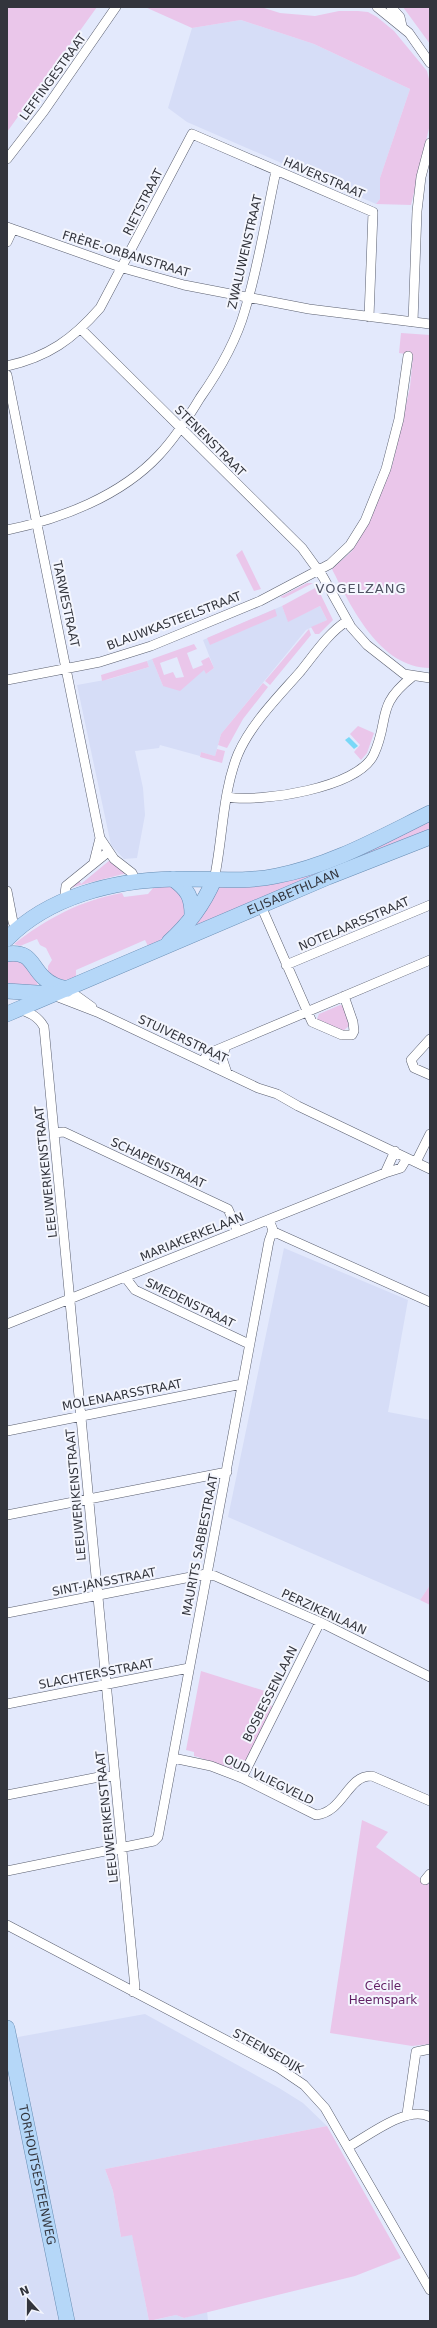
<svg xmlns="http://www.w3.org/2000/svg" width="437" height="2328" font-family="'DejaVu Sans',sans-serif">
<rect width="100%" height="100%" fill="#e3e9fc"/>
<path fill="#d6ddf7" d="M241 20 314 44 410 89 380 178V199L376 204 187 122 168 108 192 28Z
M282 606 288 621 320 606 327 620 306 630 221 734 215 756 201 752 200 756 160 745 159 748 135 751 143 788 145 815 137 858 124 859 111 845 77 685 110 679 149 667 147 661 152 659 163 686 205 669 206 674 214 668 203 640Z
M284 1248 408 1300 388 1412 430 1420V1585L420 1600 228 1517Z
M145 2014 279 2088 303 2103 327 2126 105 2169 113 2191 121 2237 132 2234 149 2321H7V2039Z
M207 2311 208 2321H150L176 2315 184 2318Z"/>
<path fill="#eac6ea" fill-rule="evenodd" d="M7 7H97L7 132Z
M145 7H261L280 13 315 16 339 11H358L368 12 377 17 394 31 427 71 430 83V124L411 205 376 204 380 199V178L410 89 314 44 241 20 192 28Z
M403 7H428L430 10V44Z
M401 333 430 335V668C380 668 351 607 332 569L352 551 368 524 392 466 410 387 413 355 399 353Z
M242 550 261 589 254 591 236 555Z
M307 583H313L284 598 280 597Z
M317 587 333 620 319 634H315L311 627 327 620 320 606 288 622 282 606Z
M275 609 277 616 210 645 207 638Z
M309 629 311 635 270 685 265 681Z
M194 644 197 649 187 653 193 669 203 665 201 661 209 657 214 668 206 674 204 670 180 691 163 686 152 659ZM177 657 184 677 176 678 173 672 164 675 160 663Z
M147 661 149 667 102 681 101 675Z
M263 683 268 687 243 719 227 748 218 745 221 734Z
M358 726 374 733 367 753 361 760 354 752 360 745 350 734Z
M217 749 225 751 222 763 200 757 201 752 215 756Z
M430 821V829L193 930 191 928 215 887 233 886Z
M110 860 127 873 73 887V885L79 879 81 884Z
M170 886 185 892V916L165 937 149 948 145 940 76 970V977C64 982 58 981 48 972V966L52 960 46 948 40 945 37 939 20 946 14 944C46 919 81 900 122 893L124 897 148 894 154 887Z
M7 958 20 959 38 982 37 986H7Z
M340 1005 344 1006 350 1025 343 1031 317 1019 319 1014Z
M430 1585V1605L420 1600Z
M201 1671 268 1692V1699L272 1707 242 1769C233 1771 205 1759 194 1756V1752L186 1750Z
M362 1820 388 1832 376 1847 430 1885V2044L412 2046 330 2033Z
M327 2126 401 2258 355 2276 184 2318 176 2315 149 2321 132 2235 121 2237 113 2191 105 2169Z"/>
<path fill="#79d8f7" d="M349 737 358 746 354 749 345 740Z"/>
<g fill="none" stroke-linecap="round" stroke-linejoin="round">
<g stroke="#5a5f6f" stroke-width="10">
<path id="street" d="M377 7 409 33 430 63
M391 7 400 17 402 26
M7 159 44 111 116 7
M7 227 123 268 184 285 309 309 430 324
M7 242 13 229
M413 322 417 211 421 177 430 143
M81 329 302 548 323 577 351 627 367 645 404 674 430 678
M7 366C48 357 73 339 100 308L192 134 373 212 369 317
M7 375 100 838 114 859 132 873 136 881
M7 530C61 519 121 496 159 455 175 438 188 418 200 398 219 371 236 342 245 310 259 264 266 217 276 171
M7 680 100 662 151 646 260 601 330 564 350 545 365 521 386 469 399 419 408 356
M227 797C260 803 359 788 374 754 390 719 375 706 412 677
M94 862 100 838
M214 880C223 839 222 793 238 754 251 724 278 697 300 672 314 655 328 633 347 621
M7 891 13 922 17 930
M64 902 66 886 108 852
M261 906 312 1022 342 1035H352L354 1031 353 1022 344 996
M286 965 430 905
M67 989 92 1007
M53 995 97 1012 258 1088 277 1094 298 1106 430 1169
M19 1009C30 1013 38 1016 44 1027L135 1988 133 1992
M430 1039 411 1060 414 1068 430 1075
M226 1046 222 1058 227 1073
M203 1062 207 1054 430 960
M54 1133 64 1132 228 1209 238 1232
M416 1162 430 1134
M385 1173 395 1151
M272 1231 430 1302
M125 1277 135 1290 249 1344
M7 1324 385 1173 401 1168 407 1158
M7 1431 242 1384
M7 1515 227 1472
M7 1613 206 1574 215 1576 320 1622 430 1677
M7 1704 189 1668
M173 1758 211 1766 242 1778 316 1815C344 1812 347 1775 372 1776L430 1801
M242 1778 320 1622
M7 1795 99 1777 115 1776
M7 1871 154 1841 158 1837 269 1241 273 1230 269 1220
M425 1880 430 1874
M7 1925 279 2068 304 2085 325 2108 430 2290
M407 2114 416 2052 430 2049
M348 2147C368 2136 408 2104 430 2117"/>
</g>
<g stroke="#688db3" stroke-width="16">
<g id="primary">
<path d="M173 879C188 890 192 897 192 915"/>
<path d="M7 939C49 896 115 880 174 879 208 878 243 883 276 876 330 866 381 837 430 813"/>
<path d="M169 942C188 925 204 903 214 880"/>
<path d="M7 954C32 951 30 965 44 978 51 985 59 987 67 989"/>
<path d="M7 991 52 994"/>
<path id="s1" d="M7 1014 328 877 430 837"/>
<path id="s2" d="M7 2028 67 2321"/>
</g>
</g>
<use href="#street" stroke="#fff" stroke-width="9"/>
<use href="#primary" stroke="#b5d7f8" stroke-width="15"/>
</g>
<g text-anchor="middle" stroke-width="4" stroke-linejoin="round" paint-order="stroke">
<g font-size="12" fill="#33353d" stroke="#f4f6fe">
<text transform="translate(53 77) rotate(-54)" y="4">LEFFINGESTRAAT</text>
<text transform="translate(324 178) rotate(23)" y="4">HAVERSTRAAT</text>
<text transform="translate(143 202) rotate(-63)" y="4">RIETSTRAAT</text>
<text transform="translate(245 252) rotate(-77)" y="4">ZWALUWENSTRAAT</text>
<text transform="translate(126 254) rotate(17)" y="4">FRÈRE-ORBANSTRAAT</text>
<text transform="translate(210 441) rotate(45)" y="4">STENENSTRAAT</text>
<text transform="translate(66 604) rotate(78)" y="4">TARWESTRAAT</text>
<text transform="translate(174 621) rotate(-21)" y="4">BLAUWKASTEELSTRAAT</text>
<text dy="4" stroke="none"><textPath href="#s1" startOffset="311">ELISABETHLAAN</textPath></text>
<text transform="translate(354 924) rotate(-23)" y="4">NOTELAARSSTRAAT</text>
<text transform="translate(183 1039) rotate(25)" y="4">STUIVERSTRAAT</text>
<text transform="translate(158 1163) rotate(25)" y="4">SCHAPENSTRAAT</text>
<text transform="translate(46 1172) rotate(-96)" y="4">LEEUWERIKENSTRAAT</text>
<text transform="translate(192 1237) rotate(-22)" y="4">MARIAKERKELAAN</text>
<text transform="translate(190 1303) rotate(26)" y="4">SMEDENSTRAAT</text>
<text transform="translate(122 1395) rotate(-11)" y="4">MOLENAARSSTRAAT</text>
<text transform="translate(76 1495) rotate(-95)" y="4">LEEUWERIKENSTRAAT</text>
<text transform="translate(200 1545) rotate(-79)" y="4">MAURITS SABBESTRAAT</text>
<text transform="translate(104 1582) rotate(-11)" y="4">SINT-JANSSTRAAT</text>
<text transform="translate(324 1612) rotate(25)" y="4">PERZIKENLAAN</text>
<text transform="translate(96 1674) rotate(-11)" y="4">SLACHTERSSTRAAT</text>
<text transform="translate(270 1694) rotate(-63)" y="4">BOSBESSENLAAN</text>
<text transform="translate(269 1780) rotate(26)" y="4">OUD VLIEGVELD</text>
<text transform="translate(107 1817) rotate(-96)" y="4">LEEUWERIKENSTRAAT</text>
<text transform="translate(268 2051) rotate(29)" y="4">STEENSEDIJK</text>
<text dy="4" stroke="none"><textPath href="#s2" startOffset="150">TORHOUTSESTEENWEG</textPath></text>
</g>
<g font-size="12" fill="#611f64" stroke="#f4f6fe">
<text x="383" y="1990">Cécile<tspan x="383" dy="14">Heemspark</tspan></text>
</g>
<g font-size="13" letter-spacing="1" fill="#4f5363" stroke="#f4f6fe">
<text x="361" y="593">VOGELZANG</text>
</g>
</g>
<rect width="437" height="2328" fill="none" stroke="#33353d" stroke-width="16"/>
<g transform="translate(28 2300) rotate(339)" stroke="#f4f6fe" stroke-width="3" paint-order="stroke">
<path d="M0-3L7 15L0 10L-7 15Z" fill="#33353d"/>
<text y="-6" font-size="11" font-weight="bold" text-anchor="middle" fill="#33353d">N</text>
</g>
</svg>
